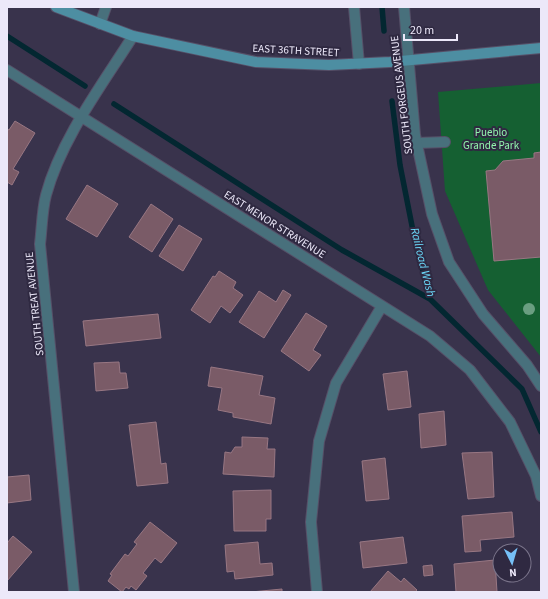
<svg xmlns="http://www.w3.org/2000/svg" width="548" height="599" font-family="'Source Sans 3',sans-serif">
<rect width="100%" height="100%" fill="#39334c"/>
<path fill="#156032" d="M541 83V357L488 290 445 191 438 92Z"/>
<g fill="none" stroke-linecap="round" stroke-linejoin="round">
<path stroke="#032731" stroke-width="5.5" d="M382 7 384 31
M7 36 85 86
M392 101 400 165 414 236 430 299 522 389 541 432
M114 104 342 250 430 299"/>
</g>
<path fill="#7a5b67" stroke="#987783" d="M15 121 35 133 13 169 19 172 12 185 7 182V129L9 130Z
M541 152V257L494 261 486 171 495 170 503 161 534 158V153Z
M87 185 118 204 97 237 66 219Z
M151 204 173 219 152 252 129 237Z
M179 225 202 239 183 271 159 256Z
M219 271 236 282 233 288 243 295 230 313 221 306 210 323 191 310 213 276 215 277Z
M283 290 291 295 264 338 239 322 259 291 276 302Z
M306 313 327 326 313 350 321 355 309 371 281 351Z
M158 314 161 338 86 346 83 321Z
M119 362 120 373H126L128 388 96 391 94 363Z
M211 367 263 376 259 395 275 398 271 424 233 417V413L218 410 222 388 208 386Z
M407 371 411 407 388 410 383 374Z
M444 411 446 445 421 448 419 414Z
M156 422 161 464 166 463 168 483 137 486 129 425Z
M242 437 268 438 267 449H275L274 477 223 474 225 452 231 453 235 447H242Z
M492 452 494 497 468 499 462 453Z
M385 458 389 499 366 501 362 461Z
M29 475 31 500 7 503V477Z
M271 490V519H266V531H234L233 491Z
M512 512 514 537 480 540 481 551 465 552 462 516Z
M150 522 177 543 161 563 155 558 143 573 147 576 136 590 131 586 129 589 126 587 122 592 108 581 112 575 110 574 125 554 128 556 137 544 134 542Z
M13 536 32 552 7 581V543Z
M403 537 407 563 363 568 360 542Z
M258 542 260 564 272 563 273 575 235 579 234 571 227 572 225 545Z
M495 560 497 592H456L454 564Z
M432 565 433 575 424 576 423 566Z
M388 571 401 582 404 578 417 590 415 592H370Z
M282 589V592H251Z"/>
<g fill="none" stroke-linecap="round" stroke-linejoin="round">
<g stroke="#565068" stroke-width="12">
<path id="service" d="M100 24 106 7
M417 143 445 142"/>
</g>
<g stroke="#565068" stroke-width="12">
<path id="minor" d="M354 7 359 64
M404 7 415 135 432 214 449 262 483 314 527 365 541 386
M7 70 430 336 470 370 510 422 536 476 541 496
M74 592 40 244C42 228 42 210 46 195 61 139 102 85 133 36
M317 592 311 522 319 441 336 383 382 306"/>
</g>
<g stroke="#565068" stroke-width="12">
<path id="secondary" d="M56 7 133 36 256 62 329 65 390 62 541 48"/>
</g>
<use href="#service" stroke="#48707c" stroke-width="10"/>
<use href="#minor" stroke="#48707c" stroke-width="10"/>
<use href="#secondary" stroke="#4d8ea2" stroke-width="10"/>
</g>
<circle fill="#6a9e81" cx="529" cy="309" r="6"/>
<g text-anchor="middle" stroke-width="4" stroke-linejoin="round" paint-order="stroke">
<g font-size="11" fill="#ece8f9" stroke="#2f2941">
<text transform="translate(296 50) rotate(3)" y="4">EAST 36TH STREET</text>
<text transform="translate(401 95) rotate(-97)" y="4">SOUTH FORGEUS AVENUE</text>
<text transform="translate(275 224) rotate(32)" y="4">EAST MENOR STRAVENUE</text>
<text transform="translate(34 304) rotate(-96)" y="4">SOUTH TREAT AVENUE</text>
</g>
<g font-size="11" fill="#92f5ad" stroke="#2f2941">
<text x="491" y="136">Pueblo<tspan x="491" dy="13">Grande Park</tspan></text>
</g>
<g font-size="12" font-style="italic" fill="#6bd8f9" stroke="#2f2941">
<text transform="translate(423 262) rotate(76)" y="4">Railroad Wash</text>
</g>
</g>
<rect width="548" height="599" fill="none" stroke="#ece8f9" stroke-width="16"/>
<g transform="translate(512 563) rotate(175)"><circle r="19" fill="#2f2941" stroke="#7b758b"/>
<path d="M0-3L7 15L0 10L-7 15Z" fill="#76c0f7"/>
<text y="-6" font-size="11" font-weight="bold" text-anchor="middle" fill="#ece8f9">N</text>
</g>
<path d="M404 34v6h53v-6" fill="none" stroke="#ece8f9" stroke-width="2"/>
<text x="410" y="34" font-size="12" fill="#ece8f9" stroke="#2f2941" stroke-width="3" paint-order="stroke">20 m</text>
</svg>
